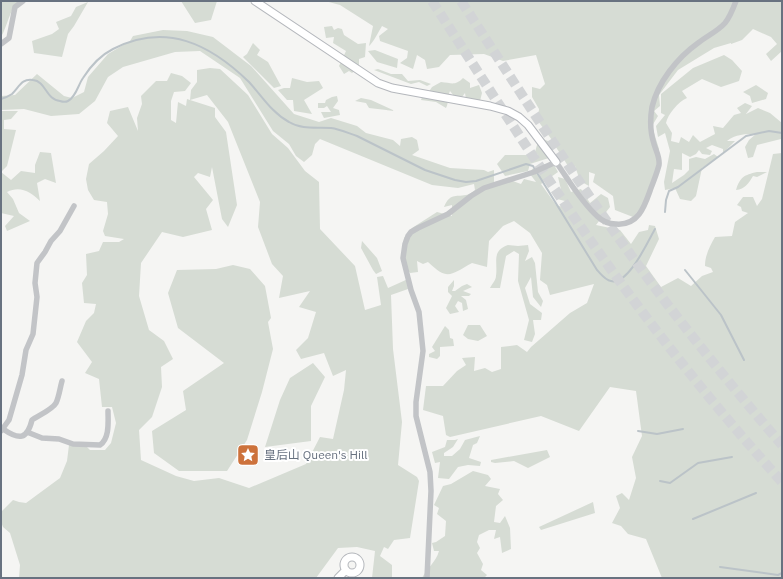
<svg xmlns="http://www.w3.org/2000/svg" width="783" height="579" font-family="'IBM Plex Sans','Noto Sans SC',sans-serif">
<rect width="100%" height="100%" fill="#f5f5f3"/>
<path fill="#d6dcd4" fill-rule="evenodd" d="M1 1H19C9 10 8 25 1 37Z
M181 1H217L211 20 195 23Z
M325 1H782V51L771 61 766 54 777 44 771 37 753 29 742 40 731 44V43L714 48 678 70 659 95 660 106 654 111 658 116 652 126 659 149V167L641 208 633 217 615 210 613 196 593 182 595 174 589 172V186L580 181 575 166H568L554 144 551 151 552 157 530 164 528 171 505 176 497 164 505 155H538L535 152 539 138 517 114 518 112 537 130 542 139 548 141 552 140 538 121 539 109 532 97V87L540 89 545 84 536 55 503 61 484 54 450 55 439 67 427 69 425 60 417 55 413 69 400 63 407 58 408 51 380 41 379 36 388 29 382 26C379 31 373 43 369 46L373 26 340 5Z
M88 2 74 26 68 34 62 57 34 53 32 41 52 34 59 29 56 22 71 16 76 7Z
M332 26 334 30 338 28 342 29 344 35 358 44 366 43 365 57 359 59V67L352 73 349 71 344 74 339 66 346 51 333 43 334 37 326 38 324 27Z
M163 30 187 31 213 37 251 66 294 114 319 122 331 118 357 126 366 133 393 140 400 146 401 139 412 137 417 140 419 150 412 155 450 168 484 170 488 172 494 170V182L510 180 521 184 524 179 536 182 530 174 532 169 545 164 554 165 558 172 541 184 556 205 563 207 569 202 557 199 562 194 558 177 565 179 571 192 581 189 590 203 601 194 608 198 610 207 596 225 620 230 631 244 639 232 648 230 649 225 655 226 659 239 646 266 661 287 678 278 691 286 702 276 713 272 711 268 705 266C705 255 710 246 715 237L732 236 735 222 748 213 742 211 741 207 737 205 743 197H753L757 206 762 199 773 154 782 153V578H662L646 539 628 534 621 526 612 523 620 508 616 496 622 493 629 500 636 478 632 457 642 436 636 391 610 387 579 431 541 416 450 437 446 435 443 416 423 410 426 386H443L457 371 466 365 462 358 475 357 474 371 485 368 492 372 501 369V347L517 345 527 352 531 347 570 313 587 303 594 284 550 295 547 285 540 280 542 253 530 233 514 221 503 226 489 241 487 267 472 263C450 275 448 281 428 262L423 264 417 261 418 272 410 273 401 261 404 238 412 228 437 212 452 216V205L444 207C450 193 455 197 466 195 469 195 472 192 475 190L474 184 458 188 432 185 320 139 315 144 312 155 304 162 296 156 289 144 273 131 240 78 200 51 175 52 123 67 108 77 95 101 79 114 51 116 24 109 1 110V96L15 95 37 74 64 96 72 98 84 92 88 77 108 54 130 41 133 36Z
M253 43 260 50 257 55 268 62 281 86 274 88 243 57 247 54Z
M375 50 398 59 397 68 377 62 368 51Z
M724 55 732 60 742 71 739 81 721 87 702 79 682 91 687 98C678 102 668 114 666 123L672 133 671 141 679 143 681 137 689 142 693 135 700 142 715 134 713 126 723 128 734 115 741 113 737 108 745 103 752 106 746 114 758 108 770 113 782 123 781 139 757 145 753 157 748 158 745 147 749 140 756 134C746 134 735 134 727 141H735L723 153V149L712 145 706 148 712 151 710 155 702 154 699 150 696 154 690 157 682 153V170L674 169 672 183 684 175 689 170V159L696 157 705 159 714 154 718 157 702 168 696 196 691 201 680 199 675 188 665 190 664 182 670 151 665 133 658 137 656 126 665 115 661 113V94L693 68Z
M210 68 220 69 248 95 272 134 288 148 305 171 319 182 320 229 355 266 365 310 381 305 377 277 383 276 388 288 408 279V289L391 295 393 349 402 422 398 465 417 477 419 481 410 538 394 540 388 549 384 547 380 556 392 565V578H372L375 551 357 547 338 548 316 578H266L263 577 253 578H19L20 565 10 533 3 527 1 522 2 511 13 500 19 502 26 503 60 478 67 461 69 445 84 444 90 450H105L111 443 116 423 112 407H102L99 379 85 373 92 362 77 342 86 321 94 313 96 304 84 303 82 283 87 275 86 254 99 251 103 242H119L124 239 105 236 103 231 108 214 107 202 94 200 88 190 86 179 89 164 104 151 118 136 107 123 110 111 128 107 138 131 137 118 142 104 141 96 156 81H167L171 73 182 76 191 83 185 91 174 92 171 101V120L176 123 178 102 186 106 187 99 190 100 191 90 197 82V70ZM207 95 228 122 260 202 258 227 272 264 283 276 279 298 310 291 299 307 316 312 308 338 296 350 301 359 324 353 333 376 346 370 344 390 333 439 320 437 306 464 249 488 219 478 194 481 176 476 141 460 139 430 152 417 162 387 161 367 173 359 164 341 149 330 139 296 141 263 162 232 183 237 212 230 206 209 213 200 194 177 198 173 210 177 212 167 222 219 228 227 237 205 226 132 215 117V108L190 100Z
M378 69 391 74H402L408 81 420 80 431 84 427 86 419 82 411 84 374 70Z
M292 78 307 82 319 81 323 88 304 100 312 114 294 111 293 100H287L278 90 284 88H290Z
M463 78 470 83V88L479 85 482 93 480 101 466 99 465 93 462 97 454 96 450 91C447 97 449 103 446 108L436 102 421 100 424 92 428 93 432 87 441 82C452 83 455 86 463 78Z
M756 85 768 93 766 99 752 103 750 96 743 92Z
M337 96 338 101 333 108 339 110 340 115 324 118 321 112H331L327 106 324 108H318V103H325L326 100 332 97Z
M361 98 371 100 395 111 369 108 366 103 355 101Z
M18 111 11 119 4 120V129L16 130 7 166 1 172 11 180 21 171 35 173V165L40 152 51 153 56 183 45 179 37 183 40 201C31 192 20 185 7 192L13 199 19 213 30 221 7 231 5 226 14 216 1 213V111Z
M757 172H767L757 177 753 176C749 183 745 189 736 190 740 177 744 175 757 172Z
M362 241 377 258 382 271 376 274 373 270 361 248Z
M508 245 518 246 528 245 529 251 525 261 532 257 535 263 538 292 543 301 541 307 533 297 531 277 525 288 530 304 542 313 541 320H533L535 334 532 342 524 340 529 320 518 281 519 254 514 251 506 256 500 288H490C492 284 496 280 496 276 498 262 491 251 508 245Z
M233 265 250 269 265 286 271 318 268 322 273 349 262 392 247 440 227 471H179L154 453 152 431 186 410 183 391 224 363 178 328 168 293 177 270 216 269Z
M454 280V286L452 291H455L462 286 467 284 472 287 463 291 471 294 469 296H461L466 300 468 309 463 311 462 303 458 301 455 306 459 312 450 314 446 308 452 296 448 292V287Z
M468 325H480L487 336 478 341 468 339 463 335Z
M445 326 449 330 450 338 453 339 454 346 440 347V356L437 359 429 357V354L435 351 432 347Z
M313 363 325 377 311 406V441L265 447 280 400 290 378Z
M480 436 477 443 473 445 469 458 481 462 480 466 468 465 458 467 449 479 438 478 440 462 435 463 432 452 445 447 447 440H455L458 439 453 447 444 453V456H452L460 449 465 440Z
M547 450 550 457 528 468 514 461 495 463 491 462V460Z
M473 471 488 475 491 479 485 486 500 489 498 494 503 500 496 506 494 522 500 523 505 516 510 528 511 549 502 553 500 537 494 539 496 530H489L479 535 477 542 480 548 477 553 483 564 481 570 487 575 484 578H422C427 568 436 562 439 551H434L432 543 436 542 445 536 446 521 437 514 439 508 434 505 443 486 451 484Z
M593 502 595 513 541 530 539 527Z"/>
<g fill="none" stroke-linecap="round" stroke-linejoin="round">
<path stroke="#bbc3c8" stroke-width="2" d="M1 99C5 98 9 96 12 94 19 87 22 78 33 80 46 81 46 100 60 101 63 102 66 102 68 101 76 97 78 85 83 78 90 67 101 55 113 49 166 22 210 44 249 82 262 96 272 113 289 122 302 130 316 127 331 128 339 129 348 133 357 136L425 170 455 180 466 182 476 181 526 164 533 166 597 270C601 274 605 280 611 281 628 286 648 241 655 229
M665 212 666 200 669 191 678 187 746 136 769 131 782 133
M685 270 721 315 744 360
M638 431 657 434 683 429
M660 481 670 483 698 463 732 457
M693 519 756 493
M720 567 778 575 782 573"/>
<path stroke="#d2d4d6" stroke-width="10" stroke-dasharray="10 5" stroke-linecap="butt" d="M432 1C490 90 547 181 610 268 663 342 721 414 782 482
M461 1C516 85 569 170 628 251 676 318 728 382 782 445"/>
<g stroke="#b4b7bc" stroke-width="9">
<path id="secondary" d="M255 1 378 83 392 88 490 106 508 111 519 117 528 125 556 162
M344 565a8 8 0 1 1 16 0a8 8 0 1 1-16 0Z
M338 578 346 570"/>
</g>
<path stroke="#c2c4c7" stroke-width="5.5" d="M1 44 9 38 15 7 23 1
M3 429C19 440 27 440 32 420 38 416 53 409 56 403 59 397 60 388 62 381
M1 431 9 420 22 375 26 350 33 334 37 297 35 283 37 263 45 252 51 241 60 231 74 206
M27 432 42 438 59 439 73 444 100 445C110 438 108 421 108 411
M427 578 431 491 430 472 416 416V402L423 351 419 312 411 290 403 258 405 244 408 236 411 232 418 228 448 214 471 196 484 188 534 172 556 162C568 179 581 202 597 216 602 221 609 224 616 224 639 226 645 205 651 188 654 180 657 173 659 165 660 157 656 151 654 144 650 132 650 119 652 107 658 82 677 58 698 43 707 36 718 31 725 23 730 17 733 9 736 1"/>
<use href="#secondary" stroke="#fff" stroke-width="7"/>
</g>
<defs>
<g id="sight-square" transform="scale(1.15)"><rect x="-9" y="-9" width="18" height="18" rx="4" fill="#cd723b" stroke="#fff"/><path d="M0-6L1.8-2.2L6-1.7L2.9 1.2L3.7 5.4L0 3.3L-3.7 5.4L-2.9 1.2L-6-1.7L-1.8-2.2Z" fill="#fff"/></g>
</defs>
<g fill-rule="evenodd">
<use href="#sight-square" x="248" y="455"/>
</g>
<g text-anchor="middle" stroke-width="4" stroke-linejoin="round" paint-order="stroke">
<g font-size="12" fill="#687280" stroke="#fff" text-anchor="start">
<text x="264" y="459">皇后山 Queen's Hill</text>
</g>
</g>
<rect width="783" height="579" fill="none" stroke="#687280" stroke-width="4"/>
</svg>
